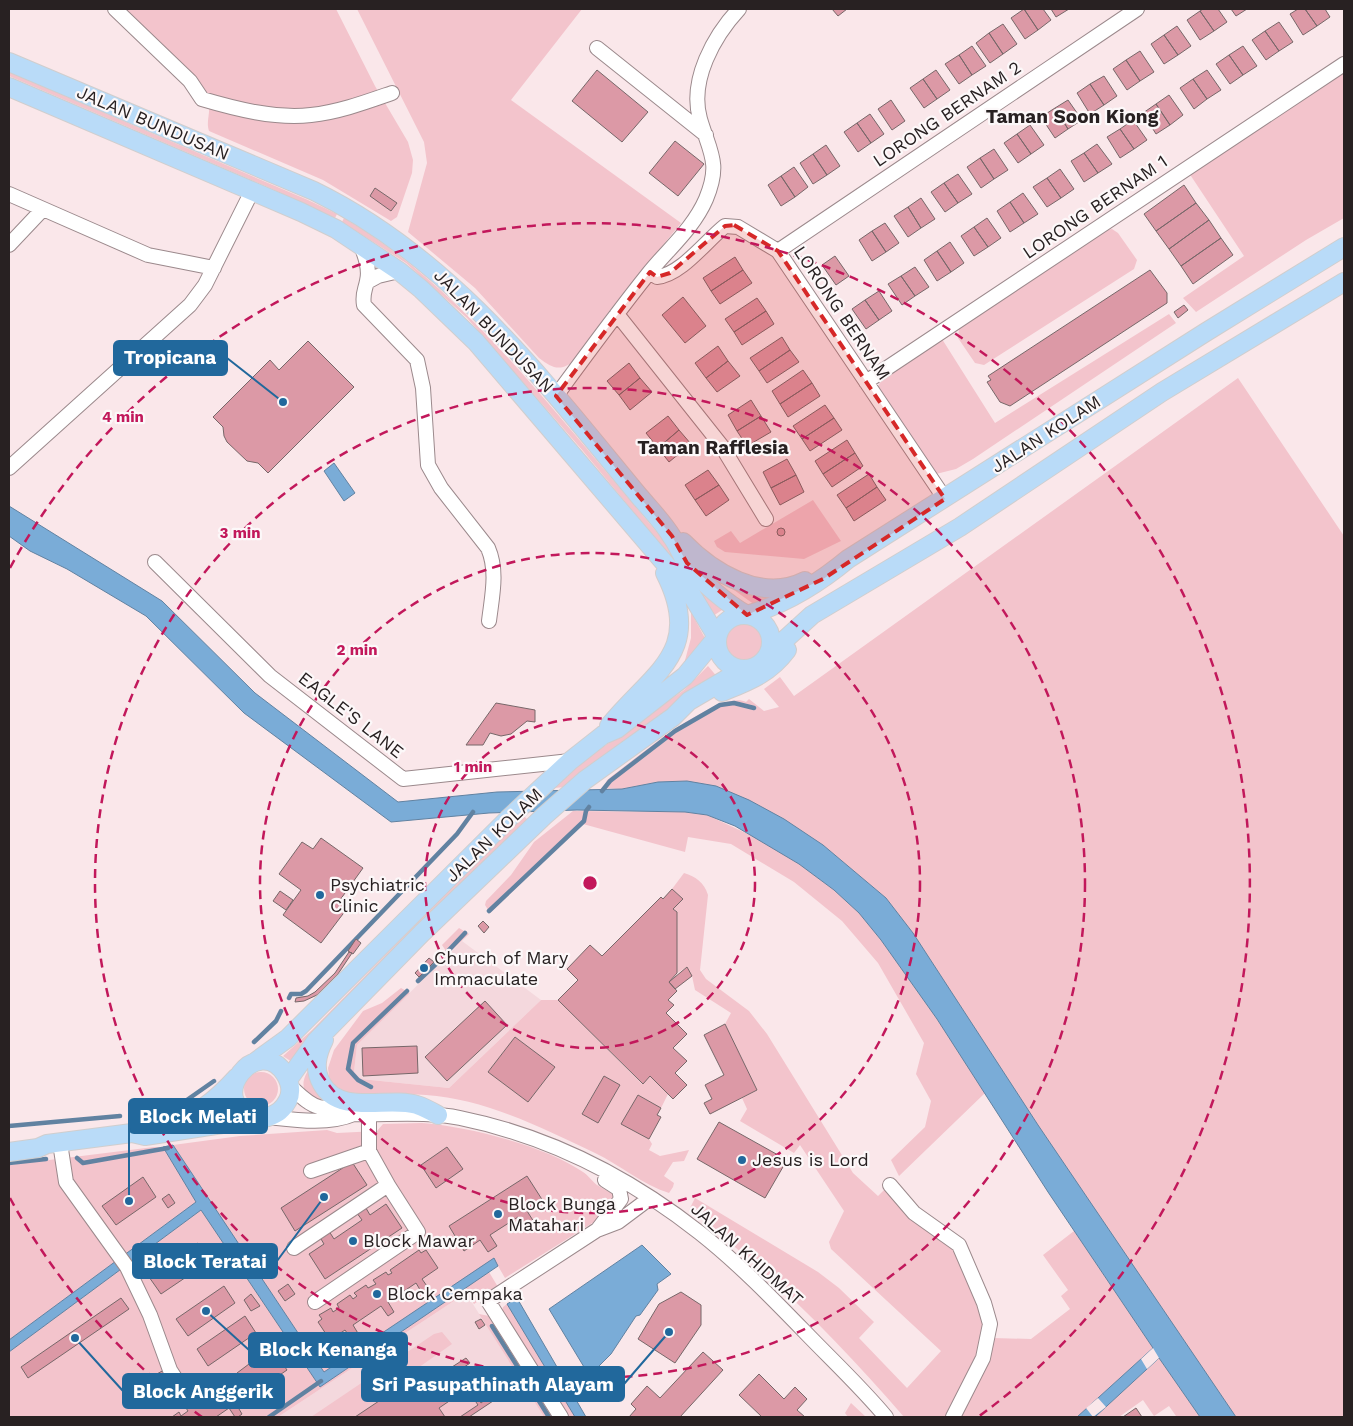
<svg xmlns="http://www.w3.org/2000/svg" width="1353" height="1426" font-family="'Work Sans',sans-serif">
<rect width="100%" height="100%" fill="#fae7ea"/>
<path fill="#f4d8dd" d="M462 941 541 1000 449 1088 361 1079 354 1072 357 1045Z
M466 1293 544 1417H278L425 1320Z"/>
<path fill="#f3c4cc" fill-rule="evenodd" d="M122 9H336L375 86 408 142 413 160 412 173 397 217 391 221 323 180 209 131C206 122 210 115 209 106 207 94 201 85 194 76Z
M357 9H582L511 100 681 223 610 310 574 361C560 372 552 368 539 358L475 288 408 232 427 163 424 142Z
M1344 70V218L1306 240 1196 312 1183 298 1244 256 1189 173Z
M9 72 308 200 337 214 335 218 270 188 9 76Z
M344 218C431 270 494 340 560 417 606 471 652 527 699 582L728 606 713 616 694 585 583 451 467 318 406 263 342 222Z
M1112 229 1118 233 1137 260 1134 269 984 365 975 363 958 338 959 329 1107 230Z
M1169 314 1176 323 973 459 956 469 928 476 876 390 882 379 942 339 995 423Z
M1238 378 1344 536V1417H1236L1038 1125 913 933 886 898 823 845 784 819 687 781 658 782 622 789 604 788 607 780C631 762 719 688 746 702L749 699 764 711 779 707 764 689 780 677 794 696Z
M813 500 841 541 804 559 725 552 717 547 714 541 731 531 740 543Z
M734 590 780 597 755 605Z
M691 612 706 640 684 664 691 638Z
M725 641a20 20 0 1 1 40 0a20 20 0 1 1-40 0Z
M708 666 719 679 636 732 566 787 553 788 589 757 684 690Z
M573 811 685 812 707 815 763 841 799 864 834 890 859 913 881 940 937 1019 985 1093 899 1176 891 1160 925 1127 931 1101 916 1074 924 1043 878 963 842 921 794 882 731 844 688 837 685 852 583 824 490 913 485 905 486 901 511 875 534 842Z
M523 815 528 820 443 903 292 1062 283 1056 312 1030Z
M684 873C696 877 704 882 708 895L700 970 706 979 749 1011 767 1034 853 1173 878 1196 885 1189 953 1249 970 1286 984 1327 979 1357 949 1417H904C838 1341 769 1271 689 1210L695 1198 818 1272 839 1288 874 1322 859 1338 907 1388 941 1351 831 1249 829 1242 844 1211 800 1145 794 1153 740 1121 747 1109 742 1098 757 1090 725 1024 731 1013 695 990 692 976 687 967 677 973V912L673 909 683 899 672 889Z
M459 928 469 934 448 954 442 945Z
M401 988 410 993 357 1045 354 1072 361 1079 449 1088 541 1000H558L642 1084 650 1076 668 1094 661 1108 638 1095 622 1124 649 1139 652 1144 649 1150 660 1156 689 1150 684 1161 673 1162 664 1176 674 1183 673 1187 669 1193C643 1185 620 1165 595 1153 543 1128 485 1099 426 1095 401 1093 375 1095 350 1095L333 1084 329 1077 328 1068 334 1050 363 1011 382 1003ZM515 1037 554 1067 528 1102 488 1072ZM604 1076 620 1085 598 1123 582 1113Z
M311 1066 337 1104C312 1100 292 1093 311 1066Z
M244 1089a17 17 0 1 1 34 0a17 17 0 1 1-34 0Z
M422 1123C466 1126 546 1146 583 1172 588 1175 592 1181 597 1185 603 1189 611 1192 617 1197L602 1217 505 1278 494 1259 324 1372 173 1145 240 1136 327 1130 337 1133 377 1131 383 1124Z
M154 1147H163L196 1202 9 1340V1165Z
M201 1210 320 1386 489 1272 498 1287 474 1304 466 1293 278 1417H9V1352Z
M1074 1231 1153 1348 1077 1417H959L993 1338 1031 1339 1070 1309 1061 1296 1068 1290 1043 1255Z
M507 1304 575 1417H569L502 1311 503 1307Z
M479 1314 489 1316 553 1417H544Z
M442 1332 452 1344 415 1370 418 1375 355 1417H311L434 1334Z
M1159 1358 1200 1417H1174L1176 1416 1169 1406 1154 1416 1143 1400 1119 1417H1095Z
M467 1389 478 1405 460 1417H445L439 1408Z
M851 1403 866 1417H848L845 1413Z"/>
<path fill="#7aacd7" stroke="#6182a1" d="M334 463 355 493 344 501 324 471Z
M9 506 162 601 255 693 398 802 497 792 622 789 658 782 687 781 716 786 749 800 784 819 823 845 886 898 913 933 1038 1125 1236 1417H1200L1159 1358 1095 1417H1077L1153 1348 1048 1192 937 1019 881 940 859 913 834 890 799 864 735 826 707 815 685 812 577 810 489 813 391 822 244 713 146 616 67 569 30 551 9 536Z
M173 1145 324 1372 494 1258 498 1266 320 1387 201 1210 9 1352V1340L196 1202 163 1147Z
M642 1245 671 1274 657 1284 658 1290 640 1315 636 1316 611 1354 592 1373 587 1372 549 1309Z
M517 1298 586 1417H575L507 1304Z"/>
<path fill="#fae7ea" d="M1153 1348 1159 1358 1147 1369 1141 1359Z
M1098 1398 1106 1407 1093 1417 1086 1408Z"/>
<g fill="none" stroke-linecap="round" stroke-linejoin="round">
<path stroke="#6182a1" stroke-width="4.5" d="M602 791 610 781 675 731 720 705 734 703 754 708
M489 911 584 821 586 811 589 807
M448 951 465 933
M418 981 437 963
M289 998 291 994H301L306 991 457 834 473 812
M254 1042 276 1021 281 1011
M371 1087 358 1080 348 1069 353 1043 407 991
M137 1114 146 1113 151 1117 174 1109 214 1081
M9 1126 120 1116
M77 1158 83 1163 168 1148
M9 1163 46 1159
M492 1326 549 1417
M269 1417 321 1381"/>
</g>
<path fill="#dc99a6" stroke="#776769" d="M832 9H847L838 16Z
M1024 9 1038 30 1025 39 1011 18Z
M1024 9H1043L1051 20 1038 30Z
M1051 9H1069L1056 17Z
M1203 9H1218L1227 22 1214 31 1200 11Z
M1231 9H1247L1236 16Z
M1298 9H1305L1317 26 1303 35 1290 14Z
M1305 9H1325L1330 17 1317 26Z
M1200 11 1214 31 1200 40 1187 20Z
M1279 22 1293 42 1279 51 1265 31Z
M1003 24 1017 44 1003 54 989 33Z
M1177 26 1191 46 1178 55 1164 35Z
M1265 31 1279 51 1266 60 1252 40Z
M989 33 1003 54 990 63 976 43Z
M1164 35 1178 55 1164 64 1151 44Z
M972 46 986 66 972 75 959 55Z
M1243 46 1257 66 1243 75 1229 55Z
M1140 51 1154 72 1140 81 1126 60Z
M959 55 972 75 959 84 945 64Z
M1229 55 1243 75 1230 84 1216 64Z
M1126 60 1140 81 1127 90 1113 69Z
M597 70 648 112 622 142 572 101Z
M936 70 950 90 937 99 923 79Z
M1207 70 1221 90 1207 99 1193 79Z
M1104 76 1117 96 1104 105 1090 84Z
M923 79 937 99 924 108 910 88Z
M1193 79 1207 99 1194 109 1180 88Z
M1090 84 1104 105 1090 114 1077 93Z
M1169 95 1183 115 1170 125 1156 104Z
M891 100 905 121 892 130 878 109Z
M1068 100 1082 120 1068 129 1055 108Z
M1156 104 1170 125 1156 134 1143 113Z
M1055 108 1068 129 1055 138 1041 117Z
M870 114 884 134 871 143 857 123Z
M1133 120 1147 140 1134 149 1120 129Z
M857 123 871 143 858 152 844 132Z
M1030 125 1044 145 1031 154 1017 134Z
M1120 129 1134 149 1120 158 1107 137Z
M1017 134 1031 154 1018 163 1004 143Z
M675 141 704 164 678 196 649 173Z
M1097 144 1112 164 1098 173 1084 153Z
M826 145 840 166 827 175 813 154Z
M994 149 1008 170 994 179 980 158Z
M1084 153 1098 173 1084 182 1071 161Z
M813 154 827 175 813 184 800 163Z
M980 158 994 179 981 188 967 167Z
M794 167 808 187 795 197 781 176Z
M1060 169 1074 189 1061 198 1047 178Z
M958 174 972 194 958 203 944 183Z
M781 176 795 197 781 206 768 185Z
M1047 178 1061 198 1047 207 1033 187Z
M944 183 958 203 945 212 931 192Z
M1184 185 1196 203 1156 231 1144 214Z
M375 188 397 203 391 211 370 196Z
M1023 193 1038 214 1024 223 1010 202Z
M921 198 935 219 921 228 908 207Z
M1010 202 1024 223 1010 232 997 211Z
M1196 203 1209 220 1169 249 1156 231Z
M908 207 921 228 908 237 894 216Z
M987 218 1001 238 988 247 974 227Z
M1209 220 1221 238 1181 266 1169 249Z
M885 223 899 243 886 252 872 231Z
M974 227 988 247 974 256 961 236Z
M872 231 886 252 872 261 859 240Z
M1221 238 1233 255 1193 284 1181 266Z
M950 242 964 263 951 272 937 251Z
M937 251 951 272 937 281 924 260Z
M835 256 849 276 836 285 822 265Z
M735 257 743 270 711 291 703 278Z
M915 267 929 287 915 296 901 276Z
M743 270 752 283 720 304 711 291Z
M1150 270 1167 293V303L1010 406 1000 402 987 382 991 380 988 376Z
M901 276 915 296 902 305 888 284Z
M879 291 892 311 879 320 865 300Z
M683 297 706 326 685 343 662 315Z
M757 298 766 311 734 332 725 319Z
M865 300 879 320 866 329 852 309Z
M1184 305 1188 310 1178 318 1174 312Z
M766 311 774 324 742 345 734 332Z
M782 337 790 350 759 371 750 358Z
M308 341 354 387 268 473 258 463 247 461 227 442 224 436 223 427 213 417 270 360 279 370Z
M718 346 728 361 706 378 695 363Z
M790 350 799 362 767 383 759 371Z
M728 361 740 376 717 392 706 378Z
M629 363 640 378 619 395 607 381Z
M803 370 812 383 780 404 772 391Z
M640 378 652 392 630 410 619 395Z
M812 383 820 396 788 417 780 404Z
M751 400 761 416 737 431 728 415Z
M825 405 834 418 802 439 793 426Z
M668 416 679 430 658 448 646 433Z
M761 416 771 432 747 446 737 431Z
M834 418 842 430 810 451 802 439Z
M679 430 691 444 669 462 658 448Z
M847 440 855 453 823 474 815 461Z
M855 453 863 466 832 487 823 474Z
M787 459 796 475 771 488 763 472Z
M708 470 719 485 695 500 685 485Z
M869 474 877 487 846 508 837 495Z
M796 475 804 492 780 505 771 488Z
M719 485 729 500 706 516 695 500Z
M877 487 886 500 854 521 846 508Z
M777 532a4 4 0 1 1 8 0a4 4 0 1 1-8 0Z
M496 703 535 710V722L527 721 511 734 501 736 490 733 483 745H466Z
M321 838 363 868 340 900 349 906 321 943 283 915 301 890 279 874 302 842 313 849Z
M672 889 683 899 673 909 677 912V973L669 982 677 991 668 1000 674 1005 666 1013 687 1034 673 1048 687 1061 675 1073 687 1085 673 1099 650 1076 643 1084 558 1000 578 980 567 969 590 945 602 956 661 897 663 899Z
M280 891 293 900 286 910 273 901Z
M483 921 489 927 484 933 478 926Z
M356 939 361 943 353 954 348 951Z
M349 952 352 953 338 974 317 995 304 1001 295 1002 296 998 308 996 315 992 335 973Z
M429 958 434 962 419 977 415 973Z
M687 967 692 976 675 989 669 982Z
M485 1001 507 1025 447 1081 425 1057Z
M725 1024 757 1090 710 1114 704 1103 712 1099 705 1085 724 1075 704 1035Z
M515 1037 555 1067 528 1102 488 1072Z
M417 1046 418 1073 363 1076 362 1048Z
M604 1076 620 1085 598 1123 582 1114Z
M638 1095 661 1108 657 1115 661 1117 649 1139 621 1124Z
M719 1122 787 1160 765 1198 697 1159Z
M447 1147 463 1169 436 1188 421 1165Z
M352 1162 367 1185 295 1231 281 1208Z
M527 1176 543 1201 527 1211 534 1222 525 1228 518 1217 490 1235 497 1246 488 1252 480 1240 464 1251 449 1226Z
M143 1177 156 1197 116 1225 102 1206Z
M169 1194 175 1203 168 1208 162 1199Z
M363 1203 370 1215 386 1204 402 1228 325 1279 309 1254 324 1244 318 1234 327 1228 334 1239 362 1220 354 1209Z
M198 1243 210 1261 161 1294 149 1277Z
M419 1250 421 1253 426 1250 438 1268 422 1279 429 1289 422 1293 416 1283 388 1302 394 1312 388 1316 381 1306 353 1325 359 1335 352 1340 345 1330 330 1340 318 1322 322 1319 319 1315 331 1308 333 1312 339 1308 337 1304 350 1295 353 1299 357 1296 354 1293 366 1285 368 1288 376 1284 373 1280 386 1272 388 1275 392 1273 390 1270Z
M288 1284 295 1294 285 1301 278 1291Z
M224 1286 235 1303 188 1336 176 1319Z
M681 1292 701 1305V1325L675 1363 638 1339 659 1304Z
M251 1294 260 1306 251 1311 244 1300Z
M121 1298 129 1309 28 1378 21 1367Z
M245 1316 256 1333 208 1366 197 1349Z
M481 1319 485 1325 479 1329 475 1322Z
M274 1351 287 1370 271 1381 277 1391 271 1395 264 1385 236 1404 242 1414 238 1417H235L229 1408 216 1417H172L179 1412 181 1416 188 1411 186 1408 197 1400 199 1403 204 1400 202 1397 214 1388 216 1391 223 1387 221 1384 233 1376 235 1378 239 1375 237 1373 249 1364 251 1367 258 1363 256 1360 268 1352 270 1354Z
M703 1352 723 1370 680 1417H629L636 1409 631 1404 647 1386 660 1398Z
M466 1358 470 1363 460 1370 468 1381 476 1375 480 1380 470 1387 481 1403 490 1396 493 1401 469 1417H460L478 1405 452 1367Z
M164 1370 171 1381 163 1386 155 1375Z
M759 1374 784 1399 795 1387 807 1399 797 1410 805 1417H762L739 1395Z
M418 1375 430 1393 458 1375 467 1389 439 1408 445 1417H355Z
M1136 1408 1142 1417H1123Z"/>
<g fill="none" stroke-linecap="round" stroke-linejoin="round">
<g stroke="#9b898c" stroke-width="16">
<path id="minor" d="M115 9 190 81 202 99C236 109 275 119 311 115 339 112 366 102 392 93
M597 48 706 135
M9 194 148 255 214 268
M9 245 43 209
M361 245C365 256 370 269 367 281 365 291 362 294 364 305L417 360 423 388 428 465 441 488 488 548C498 571 492 596 489 621
M778 251 1137 9
M650 272 657 277C681 275 706 241 725 226L738 227 778 251 945 499
M367 282 378 276 399 271
M617 314 721 445 766 519
M866 382 1344 64
M556 396C586 355 616 314 648 274 668 249 693 229 706 199 721 163 710 153 700 119 689 80 714 36 739 9
M9 468 190 305 205 285 252 191
M155 562 270 676 403 779 570 761
M289 1085C298 1093 307 1104 319 1107 331 1110 342 1108 354 1114 389 1115 426 1111 460 1118 548 1136 630 1178 700 1233 738 1263 772 1298 805 1332 832 1360 861 1387 886 1417
M268 1117C295 1120 328 1125 354 1114
M60 1143 66 1182 127 1267 150 1315 170 1370 186 1395
M311 1171 369 1151
M890 1185 914 1213 959 1245 984 1303 990 1324 983 1358 953 1417
M598 1229 621 1199 619 1189 605 1180
M294 1248 388 1185
M315 1302 418 1232 388 1185 369 1151V1114
M561 1417 488 1301 597 1230 618 1222 650 1198"/>
</g>
<g stroke="#d0cece" stroke-width="20">
<path id="major" d="M9 62 314 191C453 259 543 380 639 496 650 509 663 522 672 537 678 545 681 555 687 563 702 583 726 603 747 615 783 605 819 583 848 559L1206 332 1344 247
M9 87 301 212 336 229 399 271 421 289 476 342 691 594 717 637 685 676 617 729 603 735 570 761 509 818 288 1038 255 1062
M683 542C712 572 761 603 805 581
M717 642a27 27 0 1 1 54 0a27 27 0 1 1-54 0Z
M768 655 812 615 960 527 1162 392 1344 282
M722 692C749 681 769 674 787 650
M609 726C653 672 705 652 665 573
M324 1040C317 1054 313 1069 322 1084 340 1116 388 1096 417 1105 424 1107 431 1111 438 1115
M288 1080 316 1041 422 933 544 816 585 780 673 717 689 701 742 670
M162 1124C194 1119 216 1100 237 1077
M9 1152 38 1148 47 1144 132 1133 145 1136 268 1117C277 1114 283 1110 288 1100 292 1092 290 1082 285 1074 259 1032 203 1099 254 1118"/>
</g>
<use href="#minor" stroke="#fff" stroke-width="14"/>
<use href="#major" stroke="#b9dbf8" stroke-width="18"/>
</g>
<path fill="#d62828" fill-opacity="0.2" stroke="#d62828" stroke-width="4" stroke-dasharray="10 6" stroke-linejoin="round" d="M734 225 778 251 945 499 823 579 747 615 687 563 672 536 556 396 650 272 657 277 670 273 725 226Z"/>
<g fill="none" stroke="#c2185b" stroke-width="2.5" stroke-dasharray="9 6">
<circle cx="590" cy="883" r="165"/>
<circle cx="590" cy="883" r="330"/>
<circle cx="590" cy="883" r="495"/>
<path d="M202 1417A660 660 0 0 1 10 1198M10 568A660 660 0 1 1 978 1417"/>
</g>
<g fill="#21689c" stroke="#fcf8f9" stroke-width="2">
<circle cx="320" cy="895" r="5"/>
<circle cx="424" cy="968" r="5"/>
<circle cx="742" cy="1160" r="5"/>
<circle cx="498" cy="1214" r="5"/>
<circle cx="353" cy="1241" r="5"/>
<circle cx="377" cy="1294" r="5"/>
</g>
<g text-anchor="middle" stroke-width="4.5" stroke-linejoin="round" paint-order="stroke">
<g font-size="18" fill="#282122" stroke="#fcf8f9">
<text transform="translate(947 114) rotate(-34)" y="6">LORONG BERNAM 2</text>
<text transform="translate(153 123) rotate(23)" y="6">JALAN BUNDUSAN</text>
<text transform="translate(1095 207) rotate(-34)" y="6">LORONG BERNAM 1</text>
<text transform="translate(842 313) rotate(56)" y="6">LORONG BERNAM</text>
<text transform="translate(494 331) rotate(46)" y="6">JALAN BUNDUSAN</text>
<text transform="translate(1046 434) rotate(-33)" y="6">JALAN KOLAM</text>
<text transform="translate(351 715) rotate(38)" y="6">EAGLE'S LANE</text>
<text transform="translate(494 835) rotate(-44)" y="6">JALAN KOLAM</text>
<text transform="translate(747 1254) rotate(42)" y="6">JALAN KHIDMAT</text>
</g>
<g font-size="18" fill="#282122" stroke="#fcf8f9" text-anchor="start">
<text x="330" y="891">Psychiatric<tspan x="330" dy="21">Clinic</tspan></text>
<text x="434" y="964">Church of Mary<tspan x="434" dy="21">Immaculate</tspan></text>
<text x="752" y="1166">Jesus is Lord</text>
<text x="508" y="1210">Block Bunga<tspan x="508" dy="21">Matahari</tspan></text>
<text x="363" y="1247">Block Mawar</text>
<text x="387" y="1300">Block Cempaka</text>
</g>
<g font-size="19" font-weight="bold" fill="#282122" stroke="#fcf8f9">
<text x="1072" y="123">Taman Soon Kiong</text>
<text x="713" y="454">Taman Rafflesia</text>
</g>
</g>
<circle cx="590" cy="883" r="8" fill="#c2185b" stroke="#fcf8f9" stroke-width="2.5"/>
<g font-size="15" text-anchor="middle" font-weight="bold" fill="#c2185b" stroke="#fcf8f9" stroke-width="4.5" stroke-linejoin="round" paint-order="stroke">
<text x="123" y="422">4 min</text>
<text x="240" y="538">3 min</text>
<text x="357" y="655">2 min</text>
<text x="473" y="772">1 min</text>
</g>
<path fill="none" stroke="#21689c" stroke-width="2" d="M283 402L227 358M129 1201L129 1116M324 1197L277 1261M206 1311L249 1350M669 1332L624 1384M75 1338L123 1391"/>
<g fill="#21689c" stroke="#fcf8f9" stroke-width="2">
<circle cx="283" cy="402" r="5"/>
<circle cx="129" cy="1201" r="5"/>
<circle cx="324" cy="1197" r="5"/>
<circle cx="206" cy="1311" r="5"/>
<circle cx="669" cy="1332" r="5"/>
<circle cx="75" cy="1338" r="5"/>
</g>
<g fill="#21689c" stroke="#21689c" stroke-width="2">
<rect x="114" y="341" width="113" height="34" rx="5"/>
<rect x="129" y="1099" width="138" height="34" rx="5"/>
<rect x="133" y="1244" width="144" height="34" rx="5"/>
<rect x="249" y="1333" width="158" height="34" rx="5"/>
<rect x="362" y="1367" width="262" height="34" rx="5"/>
<rect x="123" y="1374" width="161" height="34" rx="5"/>
</g>
<g font-size="19" text-anchor="middle" font-weight="bold" fill="#fff">
<text x="170" y="364">Tropicana</text>
<text x="198" y="1123">Block Melati</text>
<text x="205" y="1268">Block Teratai</text>
<text x="328" y="1356">Block Kenanga</text>
<text x="493" y="1391">Sri Pasupathinath Alayam</text>
<text x="203" y="1398">Block Anggerik</text>
</g>
<rect width="1353" height="1426" fill="none" stroke="#282122" stroke-width="20"/>
</svg>
